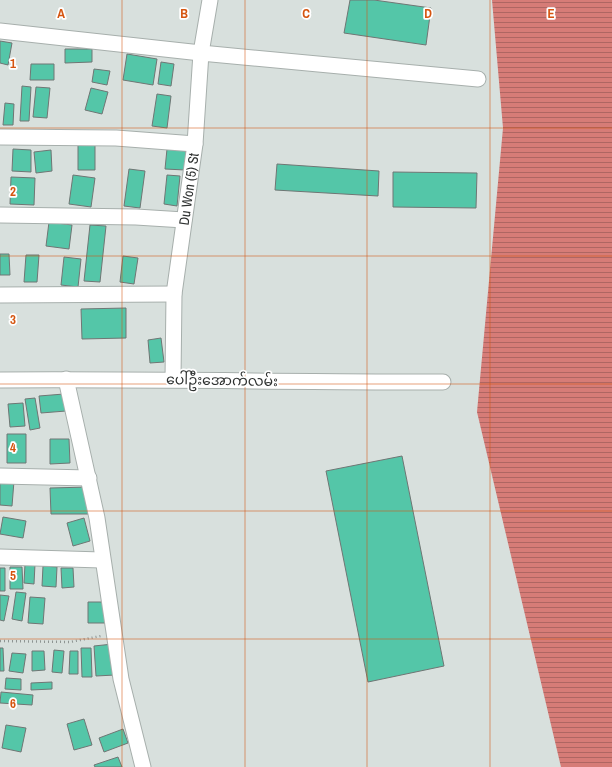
<svg xmlns="http://www.w3.org/2000/svg" width="612" height="767" font-family="'Archivo Narrow','Noto Sans Myanmar',sans-serif">
<defs>
<pattern id="water-rules" width="6" height="5" patternUnits="userSpaceOnUse"><rect width="6" height="5" fill="#d67c77"/><path d="M0 2.5h6" fill="none" stroke="#ae6662"/></pattern>
</defs>
<rect width="100%" height="100%" fill="#d8e0dd"/>
<path fill="url(#water-rules)" d="M492 0H612V767H561L477 412 503 128Z"/>
<path fill="#54c6a8" stroke="#6f7674" d="M350 0H374L431 8 426 45 344 33Z
M0 41 12 43 8 65 0 63Z
M65 49H92V62L65 63Z
M127 54 157 59 153 85 123 80Z
M161 62 174 64 171 86 158 84Z
M31 64H54V80H30Z
M94 69 110 71 107 85 92 82Z
M22 86 31 87 29 121H20Z
M36 87 50 88 47 118 33 117Z
M91 88 108 92 102 114 85 110Z
M157 94 171 96 167 128 152 126Z
M5 103 14 104 13 125H3Z
M78 145H95V170H78Z
M13 149 31 150V172L12 171Z
M167 149 186 151 185 170 165 169Z
M51 150 52 171 36 173 34 152Z
M277 164 379 171 378 196 275 190Z
M129 169 145 171 140 208 124 206Z
M393 172 477 173 476 208 393 207Z
M73 175 95 178 91 207 69 204Z
M167 175 180 176 177 206 164 204Z
M11 177 35 178 34 205 10 204Z
M49 222 72 225 69 249 46 246Z
M90 225 106 226 100 282 84 281Z
M0 254H9L10 275H0Z
M26 255H39L37 282H24Z
M123 256 138 258 134 284 120 282Z
M64 257 81 259 78 287 61 285Z
M126 308V338L82 339 81 309Z
M161 338 164 362 150 363 148 340Z
M64 394 66 411 41 413 39 396Z
M35 398 40 428 30 430 25 399Z
M23 403 25 426 10 427 8 404Z
M7 434H26V463H7Z
M50 439H69L70 463 50 464Z
M402 456 444 666 368 682 326 471Z
M0 480 14 481 12 506 0 505Z
M89 487V514H51L50 488Z
M3 517 26 521 23 538 0 534Z
M84 518 90 541 73 546 67 523Z
M25 564H35L34 584 24 583Z
M43 566 57 567 56 587 42 586Z
M10 567H22L23 589H10Z
M0 568H5V591H0Z
M61 568H73L74 587 62 588Z
M16 592 26 593 22 621 12 619Z
M0 595 9 596 4 621 0 620Z
M30 597 45 598 43 624 28 623Z
M88 602H105V623H88Z
M113 644 115 675 96 676 94 646Z
M0 648H3L4 671H0Z
M81 648H91L92 677H82Z
M54 650 64 651 62 673 52 672Z
M32 651H44L45 670 32 671Z
M70 651H78V674H69Z
M12 653 26 654 23 673 9 671Z
M6 678 21 679V690L5 689Z
M52 682V689L31 690V683Z
M1 692 33 695 32 705 0 703Z
M84 719 92 745 74 750 67 724Z
M6 725 26 728 21 752 2 748Z
M123 729 128 743 104 752 99 738Z
M118 757 122 767H95L94 765Z"/>
<g fill="none" stroke-linecap="round" stroke-linejoin="round">
<g stroke="#a7afac" stroke-width="17">
<g id="street">
<path d="M0 31 201 53 478 79"/>
<path d="M0 137 116 138 195 144"/>
<path d="M0 215 136 217 184 220"/>
<path d="M0 295 174 294"/>
<path d="M66 379 97 518 121 679 143 767"/>
<path id="s1" d="M173 379 174 294 195 144 201 53 210 0"/>
<path d="M0 380C148 379 296 382 443 382"/>
<path d="M0 476 89 478"/>
<path d="M0 557 102 560"/>
</g>
</g>
<path stroke="#8e9492" stroke-width="2.5" stroke-dasharray="1 3" stroke-linecap="butt" d="M0 641 70 642 101 636"/>
<use href="#street" stroke="#fff" stroke-width="15"/>
</g>
<path fill="none" stroke="#d55510" stroke-width="1" stroke-opacity="0.55" d="M122 0V767M245 0V767M367 0V767M490 0V767M0 128H612M0 256H612M0 384H612M0 511H612M0 639H612"/>
<g text-anchor="middle" stroke-width="3.5" stroke-linejoin="round" paint-order="stroke">
<g font-size="14" fill="#2e3130" stroke="#fff">
<text dy="5" stroke="none"><textPath href="#s1" startOffset="191">Du Won (5) St</textPath></text>
<text transform="translate(222 380) rotate(1)" y="5">ပေါ်ဦးအောက်လမ်း</text>
</g>
</g>
<g font-size="13" text-anchor="middle" font-weight="bold" fill="#d55510" stroke="#fff" stroke-width="3.5" stroke-linejoin="round" paint-order="stroke">
<text x="61" y="18">A</text>
<text x="184" y="18">B</text>
<text x="306" y="18">C</text>
<text x="428" y="18">D</text>
<text x="551" y="18">E</text>
<text x="13" y="68">1</text>
<text x="13" y="196">2</text>
<text x="13" y="324">3</text>
<text x="13" y="452">4</text>
<text x="13" y="580">5</text>
<text x="13" y="708">6</text>
</g>
</svg>
